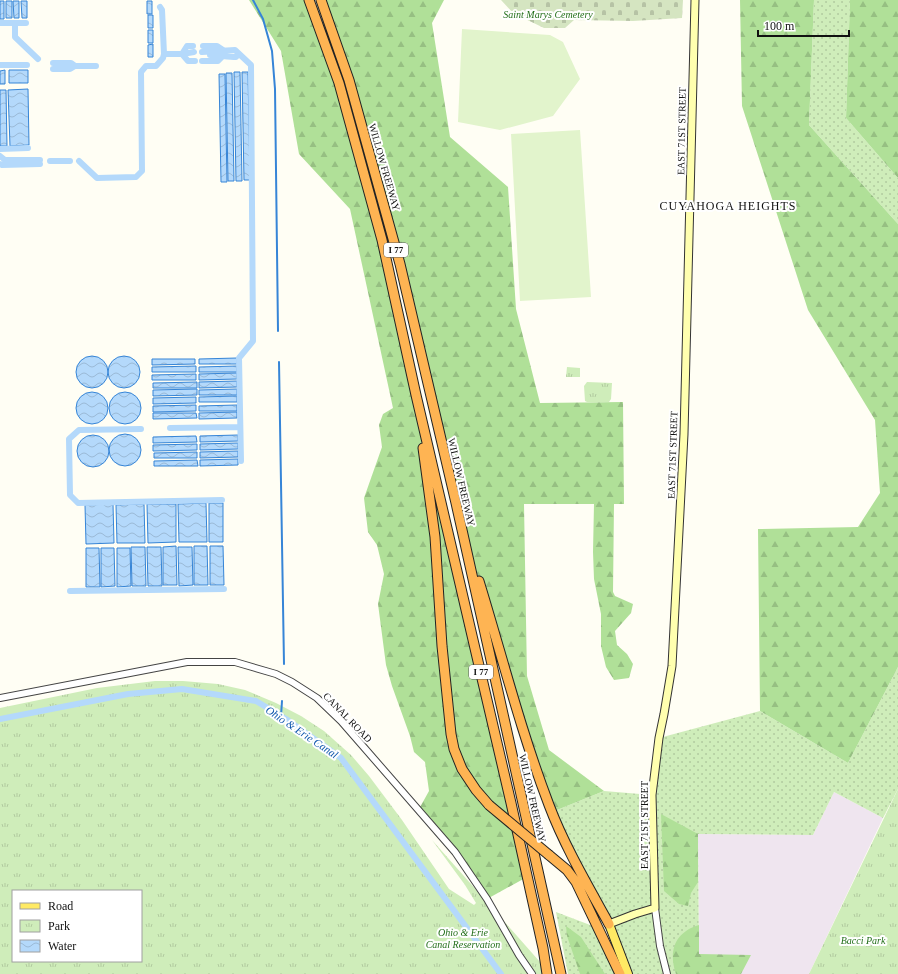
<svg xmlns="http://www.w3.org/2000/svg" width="898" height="974" font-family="Georgia,serif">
<defs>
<pattern id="grass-dots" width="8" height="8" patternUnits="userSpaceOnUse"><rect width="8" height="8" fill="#cfedba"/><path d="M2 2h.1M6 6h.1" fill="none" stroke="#b1ca9f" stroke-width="1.8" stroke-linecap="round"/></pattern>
<pattern id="forest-firs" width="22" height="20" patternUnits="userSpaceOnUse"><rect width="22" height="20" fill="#b0e098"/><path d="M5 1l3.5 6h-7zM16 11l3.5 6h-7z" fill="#96bf82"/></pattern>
<pattern id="cemetery-stones" width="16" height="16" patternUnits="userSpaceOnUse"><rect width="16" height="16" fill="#d5e5c1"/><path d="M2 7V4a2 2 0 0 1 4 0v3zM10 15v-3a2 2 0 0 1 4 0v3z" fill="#b6c3a5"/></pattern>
<pattern id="park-tufts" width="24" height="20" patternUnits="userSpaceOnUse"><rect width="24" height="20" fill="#cfedba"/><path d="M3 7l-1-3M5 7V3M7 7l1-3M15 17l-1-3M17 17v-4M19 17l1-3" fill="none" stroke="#b1ca9f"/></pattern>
<pattern id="water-waves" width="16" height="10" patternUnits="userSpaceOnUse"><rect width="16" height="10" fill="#b4d9fb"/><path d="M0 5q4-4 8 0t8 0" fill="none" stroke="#9ab9d6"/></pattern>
</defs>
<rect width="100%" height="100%" fill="#fffef4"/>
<path fill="#efe5ef" d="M834 792 883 818 809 974H696L699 969 698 834 813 835Z"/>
<path fill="url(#grass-dots)" d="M814 0H850L846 118 898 178V224L809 125Z
M898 667V789L883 818 834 792 813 835 698 834 699 969 696 974H628L609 924 552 812 604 791 652 795 659 738 760 711 848 763Z
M556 912 598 928 620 974H568Z"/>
<path fill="url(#forest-firs)" d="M249 0H309L339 83 382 240 527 877 487 899 455 852 419 809 429 791 425 762 414 752 410 736 392 686 386 665 378 604 384 574 377 545 368 532 364 498 382 447 379 425 383 414 393 408 350 209 299 154 281 51Z
M321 0H444L432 23 450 137 508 187 516 309 540 403 623 402 624 504H614L613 592 615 596 633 604 631 613 615 631 617 645 627 654 633 664 629 678 614 680 606 667 601 646V614L594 579 593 552 594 504H524L527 676 549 750 604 791 552 812 529 749 456 503 400 264Z
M740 0H814L809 125 898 224V667L848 763 760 711 758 529 858 527 880 493 875 420 808 310 742 106Z
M850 0H898V178L846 118Z
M661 814 698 834V882L691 893 688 906 679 904 664 891Z
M699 925V954L751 955 741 974H676C668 951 675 932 699 925Z
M566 926 581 937 605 974H580L567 936Z"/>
<path fill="url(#cemetery-stones)" d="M501 0H683L682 18 633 21 574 20 565 28H544L513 13Z"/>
<path fill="url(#park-tufts)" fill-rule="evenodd" d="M567 367 580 368V377H566Z
M587 382 612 383 611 399 609 402H587L585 401 584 386Z
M155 681H183L218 684 245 690 276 703 301 716 324 731 351 755 369 776 402 820 449 889 474 905 476 903 465 885 432 840 540 962 548 974H0V708L97 688ZM13 891H141V961H13Z
M898 789V974H809Z"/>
<path fill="#e2f4cc" d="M462 29 550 35 563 42 580 79 553 116 500 130 458 122Z
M580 130 591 297 520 301 511 134Z"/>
<path fill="url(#water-waves)" stroke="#3685d7" d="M0 1H4V19H0Z
M6 1H12V18H6Z
M13 1H19V18H14Z
M21 1H27V18H22Z
M147 1H152V14H147Z
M148 15H153V28H148Z
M148 30H153V43H148Z
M153 44V57H148V45Z
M5 70V84H0V71Z
M9 70H28V83H9Z
M234 72H240L242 181H236Z
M242 72H248L250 180H244Z
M226 73H232L234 181H228Z
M219 74H225L227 182H221Z
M28 89 29 145 10 146 8 90Z
M0 90H6L7 146H0Z
M76 372a16 16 0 1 1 32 0a16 16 0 1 1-32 0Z
M108 372a16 16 0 1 1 32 0a16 16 0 1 1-32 0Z
M237 358V364H199V359Z
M152 359H195V364L152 365Z
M196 366V372H152V367Z
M237 366V372H199V367Z
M237 373V379L199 380V374Z
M196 374V380H152V375Z
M237 381V387L199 388V382Z
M197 382V388H153V383Z
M197 389V395L153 396V390Z
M237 389V395H199V390Z
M76 408a16 16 0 1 1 32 0a16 16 0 1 1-32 0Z
M109 408a16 16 0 1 1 32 0a16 16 0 1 1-32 0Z
M237 396V402H199V397Z
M196 397V403L153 404V398Z
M196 405V411L153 412V406Z
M237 405V411H199V406Z
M237 412V418L199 419V413Z
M153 413H196L197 418 153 419Z
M109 450a16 16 0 1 1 32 0a16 16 0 1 1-32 0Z
M238 435V441L200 442V436Z
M77 451a16 16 0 1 1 32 0a16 16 0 1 1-32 0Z
M196 436 197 442 153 443V437Z
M238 443V449L200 450V444Z
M197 444V450L153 451V445Z
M238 451V457L200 458V452Z
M197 452V458H154V453Z
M238 459V465L200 466V460Z
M197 460 198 466H154V461Z
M206 503 207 542H179L178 504Z
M209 503H223V542H209Z
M113 504 114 543 86 544 85 505Z
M144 504 145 543H117L116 505Z
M147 504H176V542L148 543Z
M176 546 177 585H163V547Z
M194 546H207L208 585H194Z
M210 546H223L224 585H210Z
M131 547H145L146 586H132Z
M147 547H161L162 586H148Z
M178 547H192L193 585 179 586Z
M86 548H99L100 587H86Z
M101 548H114L115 586 101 587Z
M117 548H130L131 586 117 587Z"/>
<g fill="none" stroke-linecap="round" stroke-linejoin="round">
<path stroke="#3685d7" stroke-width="2" d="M253 0 263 19 272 51 275 89 278 331
M279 362 284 664
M281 716 282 701"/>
<path stroke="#b4d9fb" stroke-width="6" d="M160 7 162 10 164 54
M0 23H26
M15 23V37L38 59
M203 46H217L223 50
M202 52 235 50 251 65 253 341 239 358 241 461
M182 54 188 61H195
M182 54 187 46H193
M210 55C219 55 227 57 236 57L239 54
M202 61H218L222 57
M53 63H71L75 66
M0 65H27
M53 69H70L75 66H96
M0 149 28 148
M0 156 5 160H40
M50 161H70
M79 161 97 178 136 177 142 171 141 72 146 66H156L163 58 164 54H182L194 52
M0 164 2 165 40 164
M170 428 240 427
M141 429 79 430 69 439 70 495 78 503 222 500
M70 591 224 589
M0 719 128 694 182 689 256 701 286 719 341 758 501 974"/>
<g stroke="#444" stroke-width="8">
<path id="tertiary" d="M0 698 187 662H235L276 674 292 682 317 698 341 721 455 852 487 899 519 955 532 974
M655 908 660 946 667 974"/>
</g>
<g stroke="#333" stroke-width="9">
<path id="secondary" d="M609 924 635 914 655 908 652 795 659 738 664 714 672 666 684 434 695 0"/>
</g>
<g stroke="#222" stroke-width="10">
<path id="primary" d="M609 924 628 974"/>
</g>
<g stroke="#222" stroke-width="11">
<path id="motorway" d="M309 0 339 83 382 240 416 395 511 803 543 948 547 974
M321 0 349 80 400 264 456 503 561 974
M423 448 435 537 442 646 451 734 454 749 462 769 476 790 489 805
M479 581C502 656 521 732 549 805 564 845 588 886 609 924
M549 855 567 870 576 882 620 974"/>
</g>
<use href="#tertiary" stroke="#fff" stroke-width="6"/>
<use href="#secondary" stroke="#ffffaf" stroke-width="7"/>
<use href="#primary" stroke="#ffea64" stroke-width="8"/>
<use href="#motorway" stroke="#feb453" stroke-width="9"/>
<g stroke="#222" stroke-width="11" stroke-linecap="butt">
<path id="motorway-bridge" d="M489 805 549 855"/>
</g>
<use href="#motorway-bridge" stroke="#feb453" stroke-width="9"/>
</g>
<g text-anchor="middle" stroke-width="4" stroke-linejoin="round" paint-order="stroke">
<g fill="#fff" stroke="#585858" stroke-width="1">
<rect x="384" y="243" width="24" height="14" rx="3"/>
<rect x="469" y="665" width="24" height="14" rx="3"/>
</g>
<g font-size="9" font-weight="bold" fill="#111">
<text x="396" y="253">I 77</text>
<text x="481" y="675">I 77</text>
</g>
<g font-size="10" font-style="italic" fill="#236f1a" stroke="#fff">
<text x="548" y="18">Saint Marys Cemetery</text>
<text x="463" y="936">Ohio &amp; Erie<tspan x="463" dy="12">Canal Reservation</tspan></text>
<text x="863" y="944">Bacci Park</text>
</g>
<g font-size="10" fill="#111" stroke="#fff">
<text transform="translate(681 131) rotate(-89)" y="4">EAST 71ST STREET</text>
<text transform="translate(385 167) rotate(74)" y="4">WILLOW FREEWAY</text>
<text transform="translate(672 455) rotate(-88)" y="4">EAST 71ST STREET</text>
<text transform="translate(462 482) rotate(77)" y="4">WILLOW FREEWAY</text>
<text transform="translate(348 717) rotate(46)" y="4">CANAL ROAD</text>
<text transform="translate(533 798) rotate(77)" y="4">WILLOW FREEWAY</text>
<text transform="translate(644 825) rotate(-90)" y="4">EAST 71ST STREET</text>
</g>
<g font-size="11" font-style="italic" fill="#0f57ad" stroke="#fff">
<text transform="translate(302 732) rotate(34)" y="4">Ohio &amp; Erie Canal</text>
</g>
<g font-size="12" letter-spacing="1" fill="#111" stroke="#fff">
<text x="728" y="210">CUYAHOGA HEIGHTS</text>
</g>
</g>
<rect x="12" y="890" width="130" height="72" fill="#ffffff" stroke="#a0a0a0"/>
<rect x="20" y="903" width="20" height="6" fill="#ffea64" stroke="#a0a0a0"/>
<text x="48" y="910" font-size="12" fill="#111111">Road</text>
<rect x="20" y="920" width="20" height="12" fill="url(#park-tufts)" stroke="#a0a0a0"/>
<text x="48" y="930" font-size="12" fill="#111111">Park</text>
<rect x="20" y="940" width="20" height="12" fill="url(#water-waves)" stroke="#a0a0a0"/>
<text x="48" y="950" font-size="12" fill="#111111">Water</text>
<path d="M758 30v6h91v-6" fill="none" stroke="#111111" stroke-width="2"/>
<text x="764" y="30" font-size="12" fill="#111111" stroke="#ffffff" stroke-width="3" paint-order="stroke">100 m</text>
</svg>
